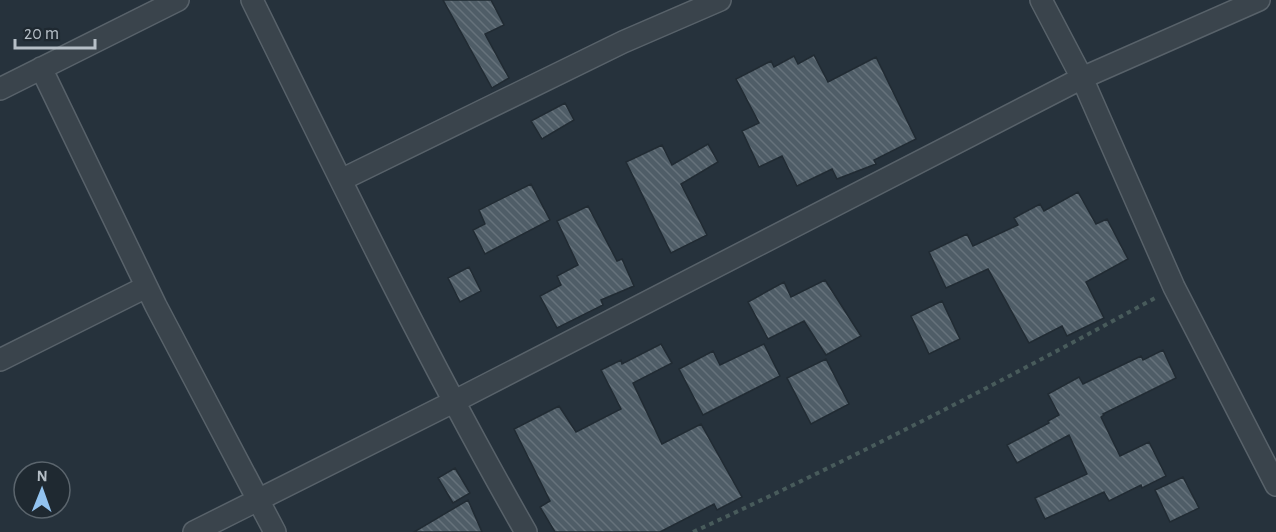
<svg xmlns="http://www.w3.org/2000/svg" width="1276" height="532" font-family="'Alegreya Sans',sans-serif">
<defs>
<pattern id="building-back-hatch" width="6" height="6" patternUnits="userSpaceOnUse" patternTransform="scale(1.5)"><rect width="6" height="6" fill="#4f5d67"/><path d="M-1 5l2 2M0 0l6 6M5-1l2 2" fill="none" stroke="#66727b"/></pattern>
</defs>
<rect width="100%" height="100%" fill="#26323c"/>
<path fill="url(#building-back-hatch)" stroke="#212b33" stroke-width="1.5" d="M443 0H491L504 25 485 34 509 78 492 88Z
M814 55 828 82 876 57 916 139 874 160 876 164 837 179 832 169 797 186 782 156 759 167 742 131 759 123 736 79 771 61 774 67 794 56 798 64Z
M565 103 574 120 542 139 531 121Z
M708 144 718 162 681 184 707 235 671 253 626 162 662 145 672 165Z
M531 184 550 220 485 254 473 230 485 224 479 210Z
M1078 192 1096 224 1107 219 1128 259 1086 282 1104 318 1067 336 1062 326 1029 343 988 269 946 288 929 252 967 234 973 246 1018 225 1014 218 1040 204 1044 211Z
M588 206 617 261 622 259 634 286 601 300 603 305 557 328 540 296 561 285 557 276 578 265 557 221Z
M469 267 481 291 460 302 448 278Z
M825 280 861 336 826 355 804 321 768 339 748 302 784 282 791 297Z
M942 301 960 339 929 354 911 316Z
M661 344 672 363 633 383 662 444 701 424 742 497 717 510 714 504 660 532H555L540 507 550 501 514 429 559 406 576 432 621 409 601 370 621 360 622 364Z
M764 344 780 376 703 415 679 369 713 351 720 365Z
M1163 350 1176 378 1103 414 1104 415 1101 417 1120 456 1149 442 1166 476 1142 488 1141 485 1109 501 1104 492 1045 519 1035 498 1087 474 1069 435 1017 463 1007 445 1049 423 1048 421 1059 415 1048 394 1079 377 1083 384 1141 356 1143 360Z
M826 359 849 404 811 424 787 378Z
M455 468 470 493 453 503 438 478Z
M1183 477 1199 508 1170 522 1155 490Z
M468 500 482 532H414Z"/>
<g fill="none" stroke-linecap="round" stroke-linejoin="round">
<g stroke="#58626a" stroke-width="24">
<path id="minor" d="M252 0C340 179 427 359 526 532
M1041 0 1082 78 1174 287 1276 485
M41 68 156 306 275 532
M0 89 178 0
M341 180 623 42 720 0
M0 360 146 287
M194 532 455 401 1082 78 1259 0"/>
</g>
<path stroke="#485b5b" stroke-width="4" stroke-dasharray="4.5 4.5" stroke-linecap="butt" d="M693 532C850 460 1003 381 1155 298"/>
<use href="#minor" stroke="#3a444c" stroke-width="21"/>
</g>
<g transform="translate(42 490) rotate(1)"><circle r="28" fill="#1f2931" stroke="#5b656d" stroke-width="1.5"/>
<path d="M0-4.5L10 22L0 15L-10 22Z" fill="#92c3f0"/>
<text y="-9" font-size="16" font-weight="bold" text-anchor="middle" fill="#b6bfc7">N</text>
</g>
<path d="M15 39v9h80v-9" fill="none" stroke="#b6bfc7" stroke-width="3"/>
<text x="24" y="39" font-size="18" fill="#b6bfc7" stroke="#1f2931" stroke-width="4.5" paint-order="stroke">20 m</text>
</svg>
